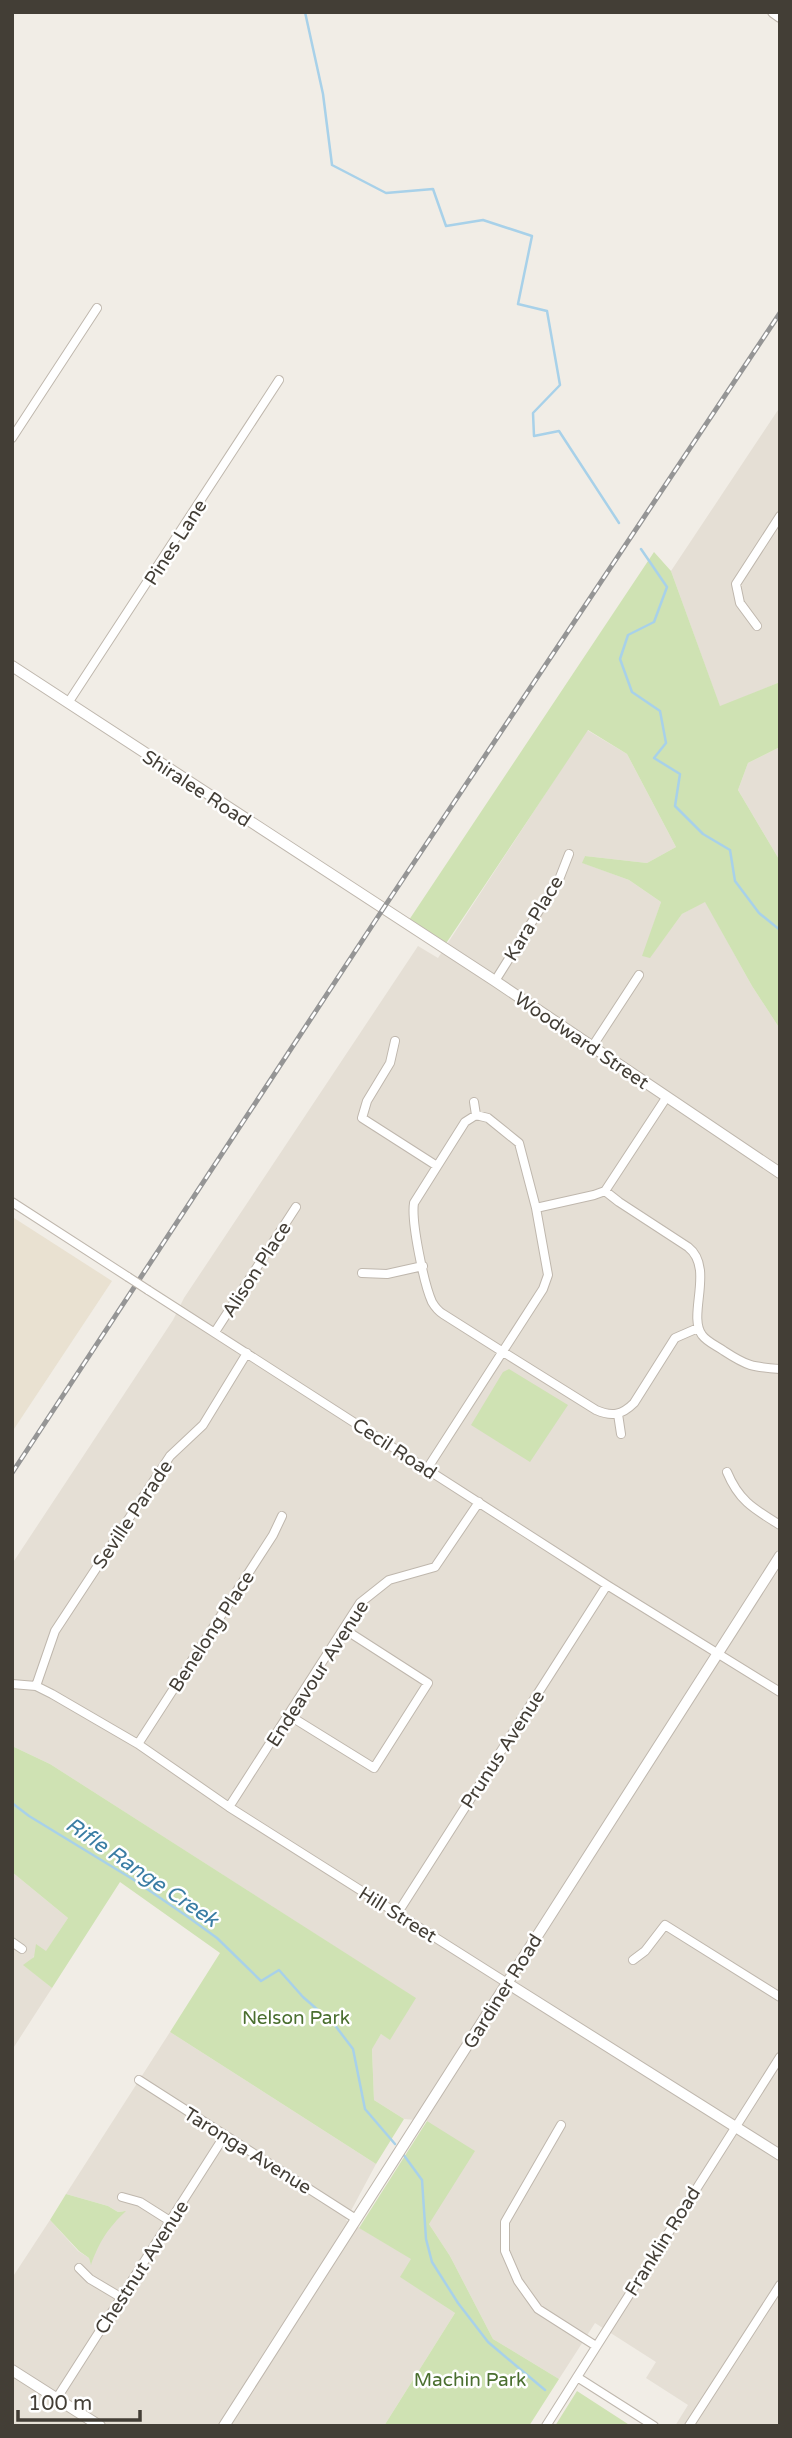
<svg xmlns="http://www.w3.org/2000/svg" width="792" height="2438" font-family="'Varela Round',sans-serif">
<rect width="100%" height="100%" fill="#f1ede6"/>
<path fill="#e5dfd5" d="M780 407V682L720 707 671 571Z
M587 730 627 754 676 847 647 863 585 856 583 863 629 880 661 902 643 956 650 957 682 914 705 901 752 986 780 1029V2426H675L688 2405 646 2378 656 2362 595 2323 559 2379 493 2339 450 2256 429 2224 427 2121 404 2119 374 2100 372 2048 381 2034 390 2039 415 1998 50 1764 12 1746V1564L173 1320 184 1298 418 946 438 958Z
M778 748 780 751V861L738 790 748 763Z
M12 1872 68 1918 46 1952H37L30 1962 24 1965 52 1988 12 2050Z
M170 2032 376 2164 346 2220 412 2259 401 2277 455 2313 384 2426H12V2278L50 2220 78 2251 89 2258 91 2264 99 2242 108 2228 124 2211 118 2212 108 2206 66 2194Z"/>
<path fill="#e9e1d1" d="M14 1218 112 1281 12 1432V1220Z"/>
<path fill="#cfe2b3" d="M654 552 671 571 720 706 780 682V751L778 748 748 763 738 790 780 861V1029L752 986 705 902 682 914 650 958 642 956 661 902 629 880 582 863 585 856 647 863 676 847 627 754 588 730 445 945 409 920Z
M509 1369 568 1405 530 1462 471 1425 503 1372Z
M12 1746 50 1764 416 1998 390 2040 381 2034 372 2049 374 2100 404 2119 376 2164 170 2032 220 1953 120 1882 52 1988 23 1965 34 1957 36 1944 46 1951 68 1918 12 1872Z
M427 2121 475 2151 429 2224 450 2256 493 2339 559 2379 529 2426H384L455 2313 400 2277 411 2259 359 2228Z
M66 2194 108 2206 118 2212 126 2211C108 2228 99 2242 91 2265L89 2258 79 2251 50 2220Z
M577 2391 631 2426H555Z"/>
<g fill="none" stroke-linecap="round" stroke-linejoin="round">
<path stroke="#a8d1e9" stroke-width="2.5" d="M305 12 323 94 332 165 386 193 433 189 446 226 483 220 532 236 518 304 547 311 560 385 533 413 534 436 559 431 619 523
M641 549 667 587 654 622 628 635 620 659 632 692 660 711 666 743 654 758 680 774 675 806 703 834 730 850 735 881 759 913 780 930
M12 1803 29 1816 134 1880 188 1917 217 1938 261 1981 279 1970 303 1997 334 2024 353 2049 365 2109 395 2144
M403 2154 422 2180 426 2239 432 2262 458 2303 488 2342 545 2390"/>
<g stroke="#bfb7ad" stroke-width="10">
<path id="minor" d="M12 438 97 308
M757 626 740 603 736 584 780 516
M68 703 279 380
M495 981 560 877 569 854
M395 1041 390 1063 367 1101 362 1118 437 1166
M592 1047 639 975
M474 1102 476 1115
M605 1191 619 1202 688 1247C715 1268 687 1315 702 1335 707 1342 717 1346 724 1351 747 1366 752 1367 780 1369
M12 1202 128 1277
M536 1208 594 1195 605 1191 666 1098
M362 1273 387 1274 423 1266
M148 1290 607 1585 780 1692
M215 1332 296 1207
M618 1414 621 1434
M427 1469 543 1289 548 1275 536 1208 519 1143 488 1118 476 1115 465 1122 414 1203C411 1222 424 1284 432 1302 435 1307 438 1311 443 1314L503 1352 508 1355 596 1410C612 1417 622 1415 634 1403L675 1338 698 1328
M727 1472C739 1501 754 1509 780 1525
M12 1684 36 1686 52 1694 138 1744 229 1807 507 1983
M36 1686 55 1631 170 1456 203 1425 247 1353
M290 1716 374 1768 428 1683 344 1629
M138 1744 273 1535 282 1516
M229 1807 360 1603 389 1580 435 1567 479 1502
M397 1914 607 1585
M12 1942 22 1949
M633 1960 645 1951 665 1925 780 1997
M139 2080 356 2219
M561 2125 505 2222V2251L518 2281 538 2309 596 2346
M122 2197 140 2202 170 2221
M79 2268 90 2279 122 2298
M577 2377 654 2426
M57 2398 225 2135
M546 2426 780 2057
M689 2426 780 2285"/>
</g>
<g stroke="#bfb7ad" stroke-width="12">
<path id="tertiary" d="M773 12 780 17
M12 666 495 981 780 1173
M507 1983 780 2155
M12 2370 100 2426
M224 2426 780 1556"/>
</g>
<use href="#minor" stroke="#fff" stroke-width="8"/>
<use href="#tertiary" stroke="#fff" stroke-width="10"/>
<g stroke="#959595" stroke-width="5">
<path id="rail" d="M12 1473 383 909 780 313"/>
</g>
<use href="#rail" stroke="#fff" stroke-width="2.5" stroke-dasharray="8" stroke-linecap="butt"/>
<g stroke="#bfb7ad" stroke-width="10" stroke-linecap="butt">
<path id="minor-bridge" d="M128 1277 148 1290"/>
</g>
<use href="#minor-bridge" stroke="#fff" stroke-width="8"/>
</g>
<g text-anchor="middle" stroke-width="5" stroke-linejoin="round" paint-order="stroke">
<g font-size="19" fill="#433e36" stroke="#fff">
<text transform="translate(175 542) rotate(-57)" y="7">Pines Lane</text>
<text transform="translate(197 788) rotate(33)" y="7">Shiralee Road</text>
<text transform="translate(533 918) rotate(-59)" y="7">Kara Place</text>
<text transform="translate(582 1040) rotate(34)" y="7">Woodward Street</text>
<text transform="translate(256 1269) rotate(-57)" y="7">Alison Place</text>
<text transform="translate(395 1448) rotate(33)" y="7">Cecil Road</text>
<text transform="translate(132 1514) rotate(-56)" y="7">Seville Parade</text>
<text transform="translate(211 1631) rotate(-57)" y="7">Benelong Place</text>
<text transform="translate(317 1673) rotate(-57)" y="7">Endeavour Avenue</text>
<text transform="translate(502 1749) rotate(-57)" y="7">Prunus Avenue</text>
<text transform="translate(398 1914) rotate(32)" y="7">Hill Street</text>
<text transform="translate(502 1991) rotate(-58)" y="7">Gardiner Road</text>
<text transform="translate(248 2150) rotate(32)" y="7">Taronga Avenue</text>
<text transform="translate(662 2241) rotate(-58)" y="7">Franklin Road</text>
<text transform="translate(141 2267) rotate(-57)" y="7">Chestnut Avenue</text>
</g>
<g font-size="19" fill="#4a6f2f" stroke="#fff">
<text x="296" y="2024">Nelson Park</text>
<text x="470" y="2386">Machin Park</text>
</g>
<g font-size="21" font-style="italic" fill="#3a7da4" stroke="#fff">
<text transform="translate(142 1872) rotate(34)" y="7">Rifle Range Creek</text>
</g>
</g>
<rect width="792" height="2438" fill="none" stroke="#433e36" stroke-width="28"/>
<path d="M18 2410v10h122v-10" fill="none" stroke="#433e36" stroke-width="3.5"/>
<text x="28" y="2410" font-size="21" fill="#433e36" stroke="#ffffff" stroke-width="5" paint-order="stroke">100 m</text>
</svg>
